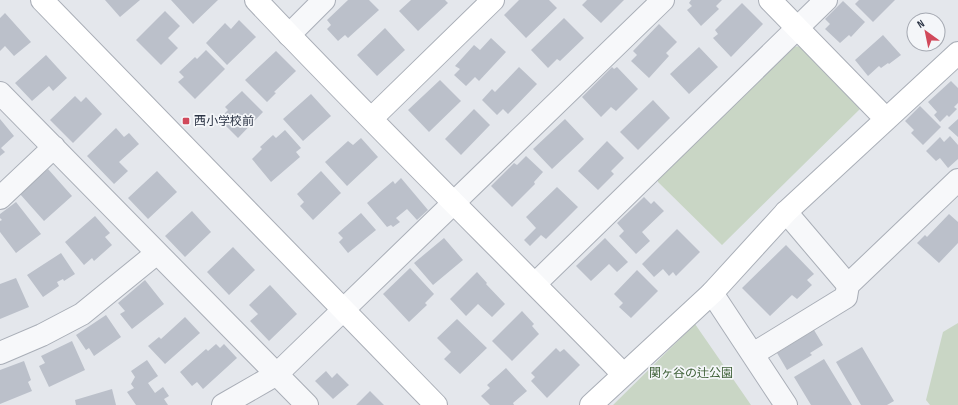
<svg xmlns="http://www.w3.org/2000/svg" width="958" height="405" font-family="'Sofia Sans Condensed','Noto Sans JP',sans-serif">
<rect width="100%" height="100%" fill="#e4e7ec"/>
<path fill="#c9d6c5" d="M803 46 861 108 722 245 658 182V177L788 47Z
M958 323V405H930L926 400 943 332Z
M695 324 751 405H613Z"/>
<path fill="#bbc0ca" d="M105 0H140L120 17Z
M171 0H218L193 24Z
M348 0H369L379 10 348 38 345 35 338 41 327 29 331 25 327 20Z
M411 0H445L448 3 418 31 399 11Z
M519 0H549L557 8 526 38 504 15Z
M587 0H624L601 23 582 5Z
M691 0H722L716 6 719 9 701 26 687 10 692 6 689 3Z
M859 0H895L873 22 855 4Z
M843 1 865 22 851 37 849 35 840 43 825 29 830 24 825 19Z
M742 3 763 24 731 57 713 38 718 34 715 30Z
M165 11 180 26 168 38 178 48 161 65 136 40Z
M5 13 31 42 14 56 5 46 0 51V18Z
M564 18 584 38 560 61 557 59 548 68 531 50Z
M239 20 256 37 227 65 206 43 225 23 231 29Z
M659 24 677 42 666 53 669 56 649 78 631 61 637 55 633 51Z
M385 28 405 50 377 76 357 55Z
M883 35 901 55 889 64 888 63 881 68 879 66 868 76 855 60Z
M491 38 506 52 479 81 475 77 466 86 454 75 460 69 455 66 474 45 480 50Z
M699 47 718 67 689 94 670 74Z
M206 50 225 69 195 99 178 82 184 77 179 72 195 57 197 59Z
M276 51 296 71 274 92 276 93 267 102 245 80Z
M46 55 67 78 53 91 49 86 32 101 15 83Z
M519 67 537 84 508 114 503 109 497 115 482 100 492 89 495 92Z
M612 67 614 69 617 67 638 89 616 111 611 107 601 117 582 97Z
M440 80 461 101 429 132 408 110Z
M951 81 958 88V103L954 107 957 109 949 117 947 115 940 122 934 115 937 112 928 102Z
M242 91 263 112 238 138 219 119 228 110 225 107Z
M311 94 331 116 303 141 283 119Z
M75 96 81 102 86 97 102 114 73 143 50 120Z
M653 100 670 118 638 150 620 132Z
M920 106 941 127 923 145 911 133 914 130 905 121Z
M474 109 490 125 461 155 445 139Z
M0 119 14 136 1 148 5 152 0 156Z
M565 119 584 139 552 169 533 149Z
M958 119V137L948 128Z
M116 128 124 137 129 133 139 144 119 162 128 171 114 184 87 156Z
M285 130 301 148 296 152 300 157 271 182 252 159 262 149 260 147 273 135 276 138Z
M950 136 958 145V159L948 168 940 158 936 161 926 151 940 137 944 142Z
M361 138 378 157 347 186 325 162 348 141 353 145Z
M607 141 624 158 611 171 614 174 598 190 578 171Z
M526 156 543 172 534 182 535 184 512 207 491 186 514 163 517 165Z
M48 169 72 196 44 221 20 194Z
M157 171 177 192 148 219 128 198Z
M321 171 341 193 313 220 300 206 304 202 297 194Z
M401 178 428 210 417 220 407 209 396 218 400 222 393 227 391 225 387 227 367 203 393 181 395 184Z
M557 187 578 207 546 239 541 235 530 246 524 240 536 228 526 217Z
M644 197 651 204 654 201 664 211 642 232 650 241 636 254 619 236 624 231 617 223Z
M16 202 41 234 16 253 0 232V221L2 220 0 218V214Z
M192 211 211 232 185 257 165 236Z
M361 213 376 230 348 253 339 242 343 238 338 233Z
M949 214 958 222V243L939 263 917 243 925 235 927 237Z
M95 216 110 233 105 237 112 245 94 261 92 258 84 265 65 242Z
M677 229 700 252 676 276 673 272 669 276 663 269 654 277 642 264Z
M444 238 463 260 433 285 414 263Z
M605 238 628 262 617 272 609 264 591 281 576 266Z
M786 245 814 274 807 280 812 285 797 299 792 295 770 316 742 288Z
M233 247 255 270 229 295 207 272Z
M61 253 75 274 64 281 63 279 57 282 59 286 43 297 27 275Z
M410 268 434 294 425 303 427 305 409 322 383 294Z
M637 270 658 291 631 318 619 307 623 303 614 294Z
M477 272 487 283 486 284 505 304 492 317 478 304 466 316 450 299Z
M16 278 29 307 0 319V284Z
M145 280 164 304 132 329 120 314 125 311 118 303Z
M270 285 297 314 269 341 250 321 258 314 249 305Z
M522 311 534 324 532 326 539 334 512 361 492 341Z
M106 315 121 337 94 356 89 348 86 350 76 335Z
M185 317 200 333 165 364 148 346 159 337 161 339Z
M457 319 487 348 460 374 444 359 451 352 437 338Z
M814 330 823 345 810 353 812 355 787 370 777 353Z
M72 341 85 370 49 387 39 366 45 363 41 356Z
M216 344 220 348 224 344 237 358 203 389 197 382 192 386 180 372 206 349 208 351Z
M862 347 894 401 887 405H861L836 362Z
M556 348 560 352 564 349 580 365 547 398 531 381 535 377 531 373Z
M824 359 852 405H811L794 377Z
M147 360 158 376 148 383 155 393 163 387 169 396 164 399 168 405H136L127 392 134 388 131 384 135 377 131 371Z
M24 361 31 380 28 382 32 391 0 404V370Z
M506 368 527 391 513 403 514 405H490L481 396 490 388 487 385Z
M326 371 332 378 337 373 349 385 333 399 315 381Z
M112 389 116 405H76L75 400Z
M370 391 384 405H356Z"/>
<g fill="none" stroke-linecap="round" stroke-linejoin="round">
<g stroke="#a9aeb7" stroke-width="24">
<path id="street" d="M289 35 324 0
M0 93 307 405
M0 198 54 147
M786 212 848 285 958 180
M535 284 826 0
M712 293 786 405
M0 353 42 335 82 314 157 253
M753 354 846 297 848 285
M223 405 277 374 663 0"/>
</g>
<g stroke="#a9aeb7" stroke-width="24">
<path id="secondary" d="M42 0 436 405
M256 0C376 127 501 249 623 374
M770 0 886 119
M372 118 493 0
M591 405 712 293 786 212 958 53"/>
</g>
<use href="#street" stroke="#f7f8fa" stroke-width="22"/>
<use href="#secondary" stroke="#fff" stroke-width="22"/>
</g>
<rect fill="#d1495b" stroke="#f4f6f9" stroke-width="1.5" x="182" y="117" width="8" height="8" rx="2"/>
<g text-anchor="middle" stroke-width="3.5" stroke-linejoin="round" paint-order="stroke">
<g font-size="12" fill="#2b3445" stroke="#f4f6f9" text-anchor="start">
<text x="194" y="125">西小学校前</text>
</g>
<g font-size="12" fill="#3f6138" stroke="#f4f6f9">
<text x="691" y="377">関ヶ谷の辻公園</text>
</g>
</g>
<g transform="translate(926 32) rotate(327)"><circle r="19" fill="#f4f6f9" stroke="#a4a8b1"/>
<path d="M0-3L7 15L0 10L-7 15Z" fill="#d1495b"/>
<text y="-6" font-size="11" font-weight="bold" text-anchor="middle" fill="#2b3445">N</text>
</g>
</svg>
